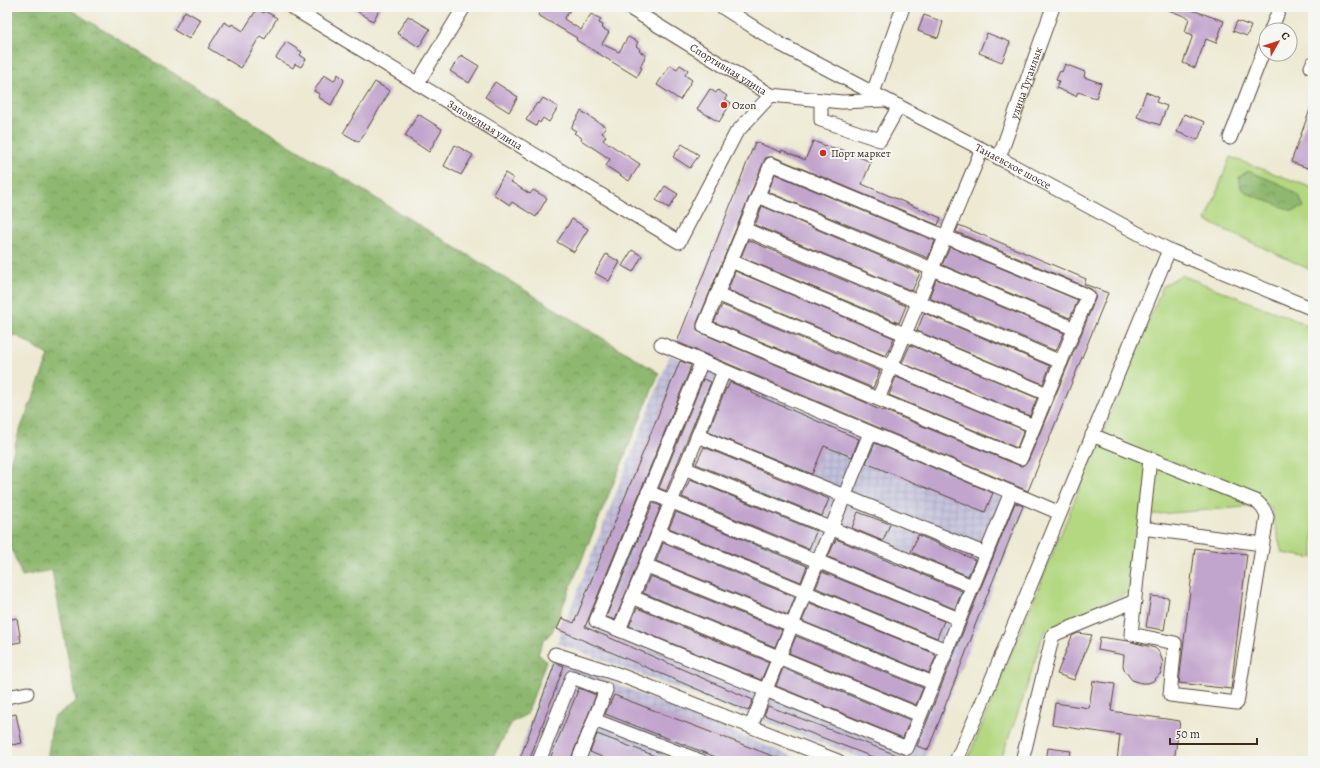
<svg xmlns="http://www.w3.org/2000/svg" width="1320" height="768" font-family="Alegreya,serif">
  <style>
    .industrial { fill: url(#industrial-grid) }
    .green { fill: #b3d881; stroke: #778150 }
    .forest { fill: url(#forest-crowns); stroke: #647146 }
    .building { fill: #c2a5cd }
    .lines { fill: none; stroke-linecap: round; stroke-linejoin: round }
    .minor-casing { stroke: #564739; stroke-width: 15 }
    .minor { stroke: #fff; stroke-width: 13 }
    .poi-dot { fill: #c8321e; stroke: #f6f6f2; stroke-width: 1.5 }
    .labels { text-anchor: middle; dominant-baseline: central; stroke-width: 4; stroke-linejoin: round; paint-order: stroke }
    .street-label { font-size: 11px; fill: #3b2a1e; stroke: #f6f6f2 }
    .poi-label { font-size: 11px; fill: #3b2a1e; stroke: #f6f6f2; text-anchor: start }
  </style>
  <defs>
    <pattern id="industrial-grid" width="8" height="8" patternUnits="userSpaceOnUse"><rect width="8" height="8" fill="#c3c1db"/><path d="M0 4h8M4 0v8" fill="none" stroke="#a8a6bc"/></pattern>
    <pattern id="forest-crowns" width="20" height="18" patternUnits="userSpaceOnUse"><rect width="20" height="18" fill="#8eb86f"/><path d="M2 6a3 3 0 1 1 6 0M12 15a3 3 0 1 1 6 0" fill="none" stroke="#75965b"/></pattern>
  </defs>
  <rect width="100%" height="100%" fill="#f6f6f2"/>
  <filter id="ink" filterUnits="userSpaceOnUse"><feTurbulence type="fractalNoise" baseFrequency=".025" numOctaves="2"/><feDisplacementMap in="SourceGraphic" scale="8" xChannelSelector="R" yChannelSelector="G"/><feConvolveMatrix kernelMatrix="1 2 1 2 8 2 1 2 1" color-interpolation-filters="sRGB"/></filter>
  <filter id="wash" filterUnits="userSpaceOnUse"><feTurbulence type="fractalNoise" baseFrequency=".012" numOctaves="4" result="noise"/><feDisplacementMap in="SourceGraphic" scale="16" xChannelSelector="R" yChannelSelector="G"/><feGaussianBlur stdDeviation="0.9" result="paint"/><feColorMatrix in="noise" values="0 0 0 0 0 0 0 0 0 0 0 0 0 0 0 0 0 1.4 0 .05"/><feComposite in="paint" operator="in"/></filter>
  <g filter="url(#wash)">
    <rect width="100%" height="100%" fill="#ede9d2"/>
    <path class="industrial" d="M670 355 1028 501 924 761H870L557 643Z
      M552 658 804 761H517Z"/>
    <path class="green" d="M1230 157 1313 188V271L1206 221Z
      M1181 275 1313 327V558L1282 553 1270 505 1146 515 1138 588 1084 612 1044 632 1023 699 1000 761H967L1163 286Z"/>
    <path class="forest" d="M7 7H66L659 373 552 632 543 641 538 654 546 661 527 714 512 722 491 761H47L53 718 76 701 52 570 22 576 7 537 11 490 7 483V473L18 435 49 356 14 334 7 350Z
      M1248 171 1280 184 1299 196 1304 207 1293 211 1251 195 1241 188 1239 177Z"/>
    <g id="blocks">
      <path class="building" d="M350 7H381L373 21Z
        M543 7H572L564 19 581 30 591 14 601 19 599 23 603 25 602 28 609 32 602 44 619 52 628 37 638 42 636 46 640 49 639 51 646 55 640 67 642 68 637 77 576 40 577 38 538 15Z
        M1166 7H1183L1224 21 1216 43 1206 39 1195 68 1183 63 1193 35 1185 32 1189 18 1166 9Z
        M257 9 264 13 265 11 277 18 265 39 260 36 241 68 208 48 224 22 231 26 232 24 243 31Z
        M185 11 201 20 189 39 174 30Z
        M924 15 943 22 938 38 918 31Z
        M408 16 430 29 419 47 397 33Z
        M1237 21 1251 26 1247 36 1233 31Z
        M987 33 1010 42 1002 62 979 53Z
        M286 42 302 52 300 55 306 59 301 67 295 64 293 68 276 58Z
        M461 55 479 66 469 83 450 71Z
        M1065 64 1085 72 1084 77 1101 83 1096 98 1078 92 1076 96 1056 88 1059 81 1056 80 1060 71 1062 72Z
        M670 65 677 69 680 65 688 70 685 75 692 80 680 100 657 85Z
        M338 74 344 80 343 83 331 105 318 97 320 94 314 91 324 75 334 81Z
        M375 82 390 91 359 142 343 133Z
        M495 82 518 97 509 112 485 97Z
        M710 89 716 93 718 90 727 96 725 99 731 103 719 122 697 109Z
        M1146 92 1158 97 1156 102 1167 106 1160 125 1137 117Z
        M543 98 558 107 549 122 543 118 540 123 538 121 536 126 526 120 537 103 539 104Z
        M1312 104H1313V170L1291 162Z
        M581 111 606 127 602 133 606 136 603 140 640 164 629 181 606 166 610 159 581 140 582 138 574 133 576 131 571 128Z
        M418 114 442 129 429 152 405 136Z
        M1184 114 1205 122 1198 140 1177 132Z
        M813 141 839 151 840 149 871 162 862 184 941 218 938 225 774 157H766L764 161 697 323V331L701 333 867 403V404L882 411 883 410 1018 465 1022 466 1028 461 1082 332 1095 299 1096 295 1091 289 956 232 959 225 1086 279 1084 284 1108 293 1028 491 677 342 755 142 781 152 782 150 805 160Z
        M682 144 699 155 690 168 673 157Z
        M455 145 473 155 461 175 444 166Z
        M505 173 513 178 511 182 530 194 533 190 547 198 536 217 512 202 510 205 493 194Z
        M775 174 935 241 928 258 768 192Z
        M665 186 678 194 669 208 656 200Z
        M762 206 920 273 912 291 755 225Z
        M572 219 588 229 574 252 557 242Z
        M748 240 906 306 899 323 741 257Z
        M950 247 1078 300 1070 318 942 265Z
        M632 250 642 256 633 272 622 266Z
        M606 254 620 262 609 281 595 273Z
        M735 271 894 338 886 356 728 290Z
        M936 279 1064 333 1056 351 929 298Z
        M722 305 880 371 873 388 714 322Z
        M924 313 1050 366 1043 384 917 331Z
        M910 345 1037 398 1030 416 902 363Z
        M680 361 691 365 689 372 585 627 753 700 748 711 557 629 562 618 574 623Z
        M896 377 1024 430 1017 448 889 395Z
        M703 379 711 382 666 491 659 488Z
        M730 382 752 391V393L859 439 852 457 824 446 812 474 708 432 726 388 727 389Z
        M875 443 993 493 985 512 866 463Z
        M704 447 829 499 822 516 696 464Z
        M690 479 816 531V532L809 549 682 497Z
        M653 503 661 506 615 620 606 617Z
        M1015 503 1023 506 972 633 973 634 928 750 917 746Z
        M676 512 807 566 801 582 669 528Z
        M858 512 890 524 883 541 852 528Z
        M918 535 975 560 968 576 911 552Z
        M836 539 904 568V567L962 591 955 609 828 557Z
        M663 543 795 597 788 615 656 561Z
        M1195 548 1247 554 1231 689 1179 683Z
        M822 572 944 621 937 638 816 588Z
        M650 576 782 630 775 647 643 593Z
        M1151 596 1169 598 1164 630 1146 627Z
        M810 603 931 652 936 656 929 673 802 621Z
        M637 608 769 662 761 680 629 626Z
        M17 618 21 642 9 644 7 635V620Z
        M1078 633 1092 635 1074 680 1057 674 1072 636Z
        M796 636 923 688 916 705 789 653Z
        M1100 637 1128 641 1155 648 1159 652 1163 662 1161 673 1153 681 1148 683H1142L1132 680 1125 671 1123 666 1124 655 1098 650Z
        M555 663 564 666 529 761H519Z
        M783 668 910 720 903 738 776 686Z
        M1093 681 1115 684 1111 711 1180 721 1174 761H1117L1120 735 1052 725 1055 703 1089 708Z
        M579 688 596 695 570 761H549Z
        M614 695 783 760V761H726L605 714Z
        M768 706 910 760V761H883L764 715Z
        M16 714 22 743 12 745 7 723V716Z
        M597 734 666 760V761H612L590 752Z
        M1048 748 1071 751 1069 761H1046Z"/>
    </g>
  </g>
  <g filter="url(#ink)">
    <use href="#blocks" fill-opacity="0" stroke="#564739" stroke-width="1"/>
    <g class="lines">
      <defs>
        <g id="minor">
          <path id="s1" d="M291 7 679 242 736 133 771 95"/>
          <path id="s2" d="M628 7 771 95 842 102 885 100"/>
          <path id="s3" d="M722 7 780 44 873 93 999 158 1169 250 1313 309"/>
          <path d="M1271 30 1280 7"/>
          <path d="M1311 67 1313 63"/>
          <path d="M417 84 464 7"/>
          <path d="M873 93 903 7"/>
          <path d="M821 100V120L880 140 899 106"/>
          <path d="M1230 138 1266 44"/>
          <path id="s4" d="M999 158 1053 7"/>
          <path d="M758 196 1075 329"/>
          <path d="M744 229 1061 362"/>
          <path d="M731 261 1047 394"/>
          <path d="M717 294 1034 426"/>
          <path d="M661 344 1060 513"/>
          <path d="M724 371 619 630 907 748 1011 492"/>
          <path d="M878 399 704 326 771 164 1088 296 1021 458 878 399C913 315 947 232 982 149"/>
          <path d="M1092 435 1256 501C1262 506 1265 510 1267 517L1237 703 1170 695 1175 643 1131 634 1150 459"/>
          <path d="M698 436 986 554"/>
          <path d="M684 468 972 586"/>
          <path d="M648 492 959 619"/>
          <path d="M1142 528 1262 544"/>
          <path d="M658 532 946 650"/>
          <path d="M645 565 933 683"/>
          <path d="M632 597 920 715"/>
          <path d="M619 630 596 621 702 361"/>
          <path d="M555 654 620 675 838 761"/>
          <path d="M7 697 27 693"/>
          <path d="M594 720 701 761"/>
          <path d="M751 726 870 433"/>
          <path d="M539 761 572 677 606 690 578 761"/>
          <path d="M956 761 981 705 1169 250"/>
          <path d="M1022 761 1053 635 1135 601"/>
        </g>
      </defs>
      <use href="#minor" class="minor-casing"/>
      <use href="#minor" class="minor"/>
    </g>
  </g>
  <g class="poi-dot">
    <circle cx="724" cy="105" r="4"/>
    <circle cx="823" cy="153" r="4"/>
  </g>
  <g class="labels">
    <g class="street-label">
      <text stroke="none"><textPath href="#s2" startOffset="118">Спортивная улица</textPath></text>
      <text stroke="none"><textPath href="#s4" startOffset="80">улица Туганлык</textPath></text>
      <text stroke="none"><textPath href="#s1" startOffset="227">Заповедная улица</textPath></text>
      <text stroke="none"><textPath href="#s3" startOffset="332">Танаевское шоссе</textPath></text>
    </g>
    <g class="poi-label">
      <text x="732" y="105">Ozon</text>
      <text x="831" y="153">Порт маркет</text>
    </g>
  </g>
  <rect width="1320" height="768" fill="none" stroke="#f6f6f2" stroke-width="24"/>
  <g transform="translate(1278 42) rotate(51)"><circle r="19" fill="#f6f6f2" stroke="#aba49d"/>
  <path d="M0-3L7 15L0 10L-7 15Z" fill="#c8321e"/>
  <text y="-6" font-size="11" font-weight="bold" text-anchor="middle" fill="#3b2a1e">С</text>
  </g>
  <path d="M1170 738v6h87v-6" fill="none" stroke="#3b2a1e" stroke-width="2"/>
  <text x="1176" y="738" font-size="12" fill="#3b2a1e" stroke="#f6f6f2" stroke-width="3" paint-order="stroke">50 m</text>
</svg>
